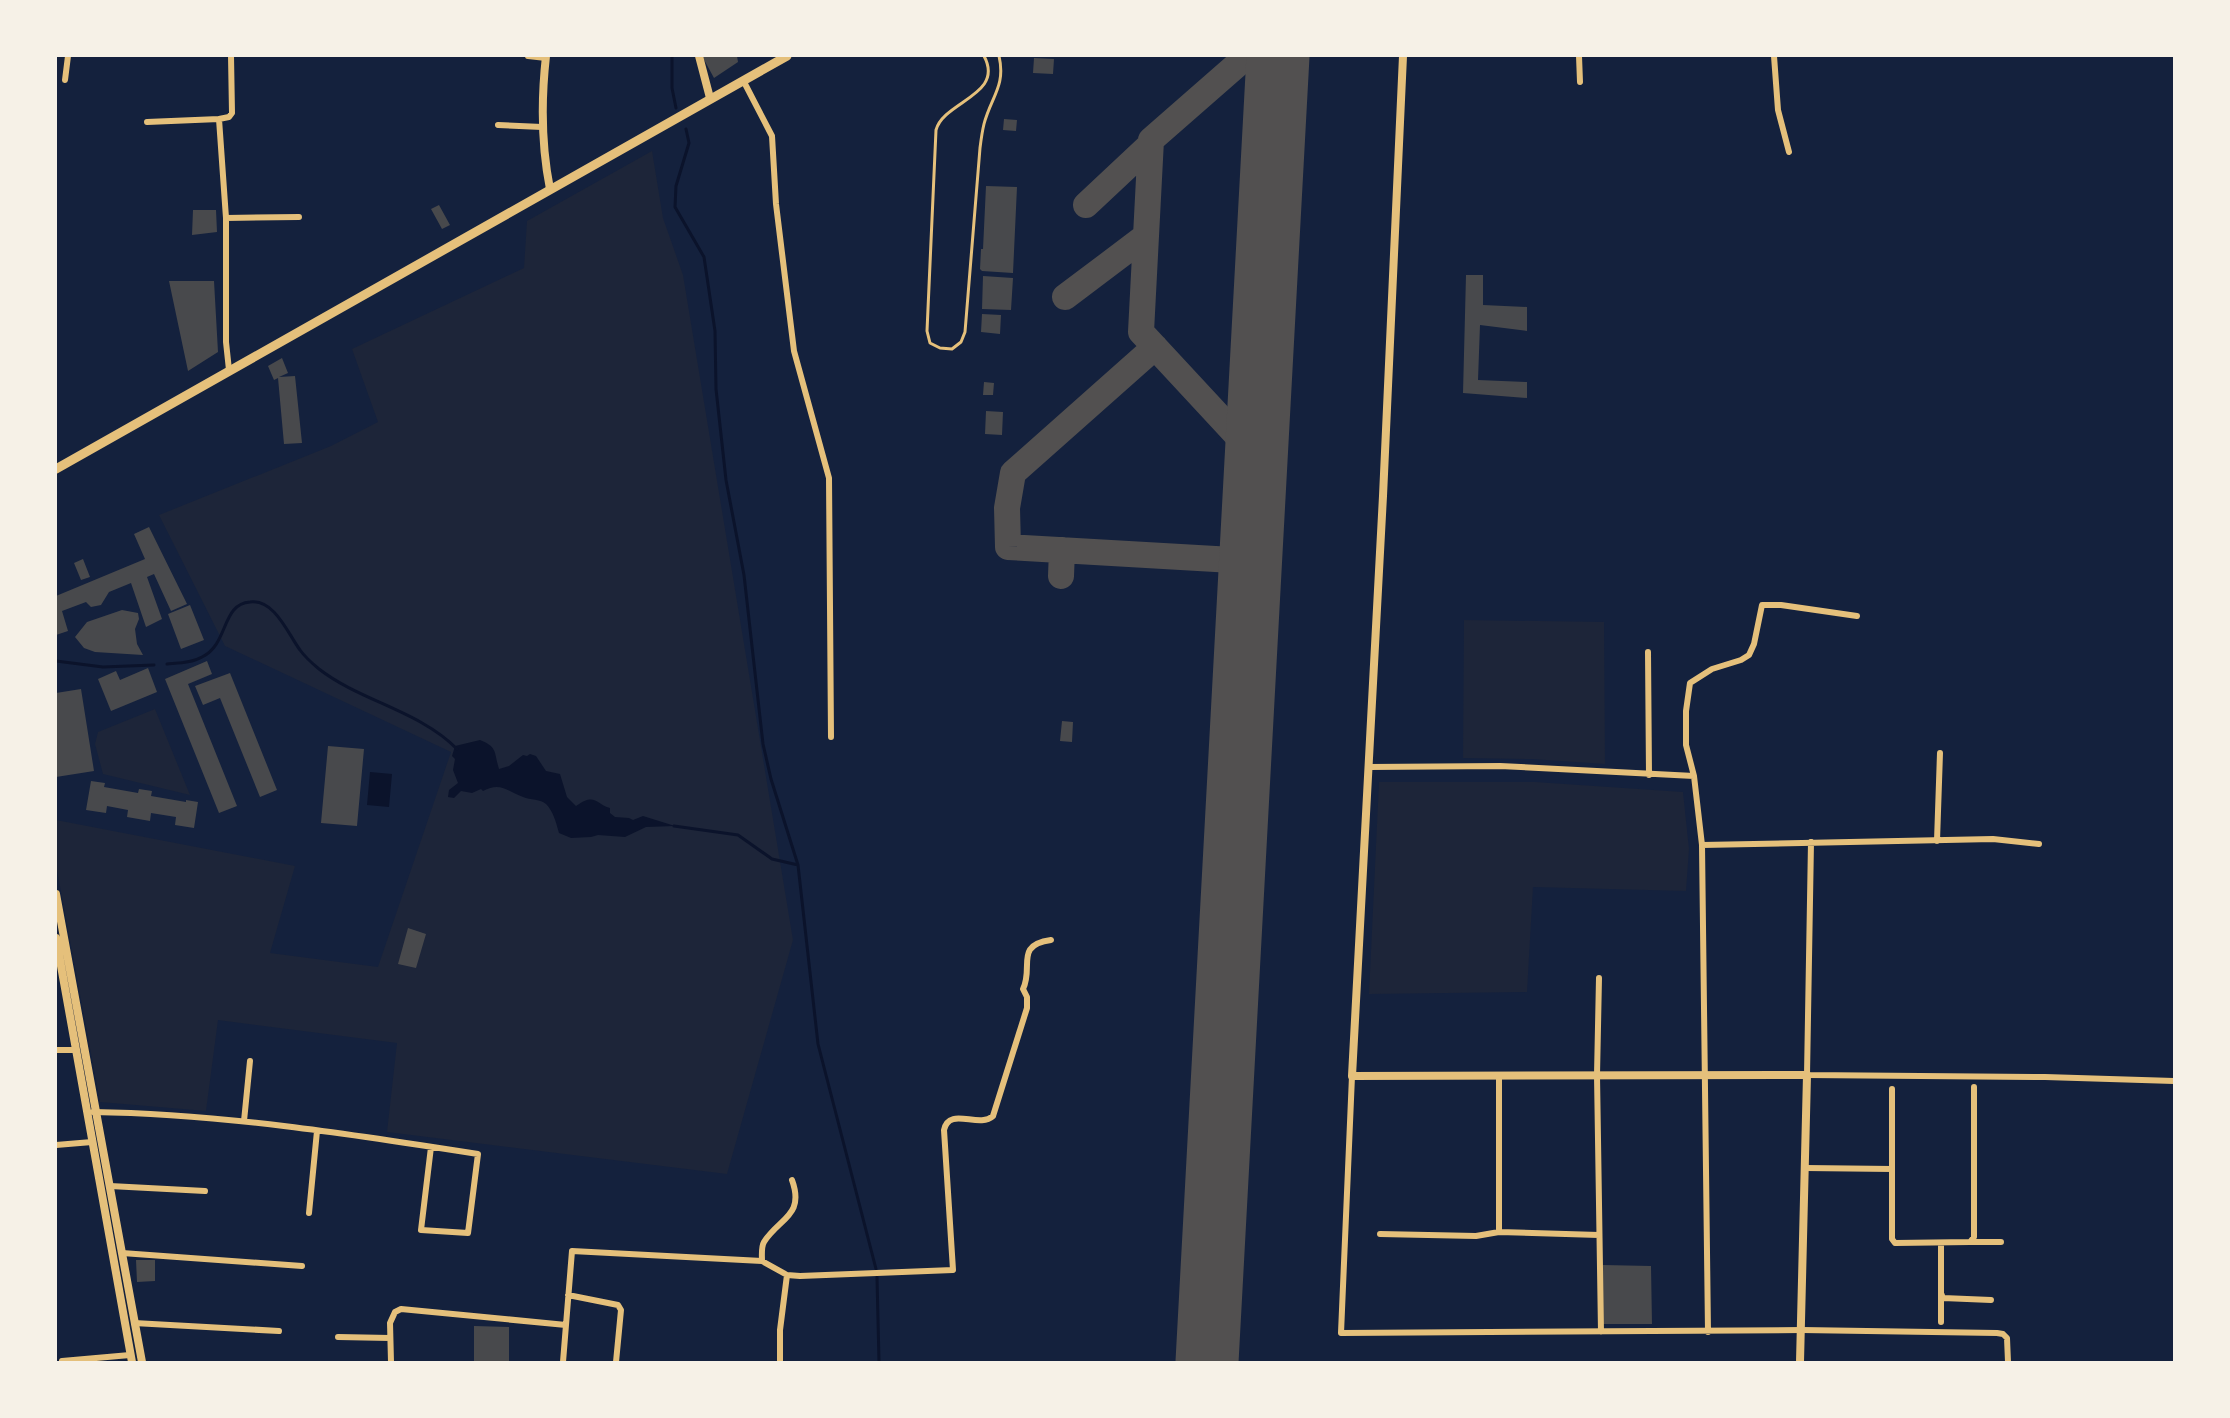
<svg xmlns="http://www.w3.org/2000/svg" width="2230" height="1418" font-family="'Public Sans',sans-serif">
  <style>
    .green { fill: #1d2539 }
    .water { fill: #0b132b }
    .lines { fill: none; stroke-linecap: round; stroke-linejoin: round }
    .stream { stroke: #0b132b; stroke-width: 3 }
    .taxiway { stroke: #525050; stroke-width: 26 }
    .runway { stroke: #525050; stroke-width: 63 }
    .building { fill: #48494c }
    .service { stroke: #e5c07b; stroke-width: 3 }
    .minor { stroke: #e5c07b; stroke-width: 6 }
    .tertiary { stroke: #e5c07b; stroke-width: 8 }
    .secondary { stroke: #e5c07b; stroke-width: 8 }
    .trunk { stroke: #e5c07b; stroke-width: 9 }
  </style>
  <rect width="100%" height="100%" fill="#14213d"/>
  <path class="green" d="M652 151 663 218 683 275 793 940 727 1174 387 1132 397 1043 218 1020 206 1111 100 1102 56 865V820L295 866 270 953 378 967 451 752 225 646 159 515 331 446 378 422 352 349 524 268 527 221Z
    M1464 620 1604 622 1605 764 1531 759 1463 758Z
    M155 709 190 795 103 774 95 744 98 732Z
    M1379 782H1535L1683 792 1689 849 1686 891 1533 887 1527 992 1369 994Z"/>
  <path class="water" d="M480 740C498 747 494 753 499 769L509 766 523 755 527 756 530 754 536 756 546 771 560 774 567 797 576 806C595 792 596 804 610 808V813L615 817 629 818 633 820 643 816 675 826 646 827 625 837 598 835 591 837 571 838 559 833C556 822 553 811 546 804 541 799 530 800 523 797 508 792 501 781 483 791L481 789 472 793 461 791 454 798 448 797 449 790 458 783 453 770 455 759 452 756 455 746Z
    M370 772 392 774 389 807 367 805Z"/>
  <g class="lines">
    <path class="stream" d="M672 56V88L676 108
      M686 129 689 143 676 186 675 207 704 257 715 331 716 389 726 480 744 575 763 744 771 779 798 865 818 1044 876 1269
      M56 661 103 667 154 665
      M167 664C178 663 192 663 202 657 229 644 221 604 250 602 275 599 288 634 300 650 305 657 313 664 319 669 360 701 420 711 457 749
      M674 826 738 835 772 859 798 865
      M877 1277 879 1362"/>
    <path class="taxiway" d="M1247 56 1151 140 1141 332 1256 456
      M1086 205 1150 145
      M1065 297 1146 236
      M1155 347 1013 473 1007 508 1008 547 1250 561
      M1061 576 1062 550"/>
    <path class="runway" d="M1207 1362 1278 56"/>
  </g>
  <path class="building" d="M702 56H737L738 62 714 78Z
    M1034 58 1054 59 1053 74 1033 73Z
    M1004 119 1017 120 1016 131 1003 130Z
    M986 186 1017 187 1013 273 982 271 980 269 981 249H983Z
    M439 205 450 225 442 229 431 209Z
    M193 210H216L217 232 192 235Z
    M1466 275H1483V305L1527 307V331L1480 325 1478 380 1527 382V398L1463 393Z
    M983 276 1013 278 1011 310 982 309Z
    M169 281H214L218 352 188 371Z
    M982 314 1001 315 1000 334 981 332Z
    M282 358 288 373 279 377 295 376 302 443 284 444 278 378 274 380 268 366Z
    M984 382 994 383 993 395H983Z
    M986 411 1003 412 1002 435 985 434Z
    M149 527 187 604 171 611 154 574 147 577 162 619 146 627 131 583 109 592 101 605 91 607 86 602 62 611 68 631 56 635V596L145 559 134 534Z
    M83 559 90 577 81 580 74 563Z
    M190 605 204 640 181 649 168 614Z
    M122 610 138 613 139 619 135 629 137 644 143 655 95 652 84 648 75 637 87 622Z
    M207 661 212 674 188 684 237 806 219 813 165 679Z
    M148 668 157 692 111 711 98 679 116 671 120 680Z
    M230 673 277 790 260 797 220 698 203 705 195 686Z
    M81 689 94 771 56 777V693Z
    M1062 721 1073 722 1072 742 1060 741Z
    M328 746 364 749 357 826 321 823Z
    M91 781 105 783 104 787 138 793 139 789 152 791 151 796 186 802V800L198 802 194 828 175 825 176 817 151 813 150 821 127 817 128 810 107 806 106 813 86 810Z
    M408 928 426 934 416 968 398 964Z
    M136 1260H155V1281L137 1282Z
    M1603 1265 1651 1266 1652 1324H1603Z
    M474 1326 509 1327V1362H474Z"/>
  <g class="lines">
    <path class="service" d="M984 56C1005 95 944 101 936 130L927 331 930 343 940 348 952 349 961 342 965 332 980 148C981 140 982 132 984 124 991 97 1006 86 999 56"/>
    <path class="minor" d="M528 56 546 58
      M1579 56 1580 82
      M1774 56 1778 110 1789 152
      M65 80 68 56
      M743 80 772 136 776 204 794 351 829 478 831 737
      M147 122 219 119
      M498 125 542 127
      M226 218 299 217
      M229 370 226 342V218L219 119 229 117 232 113 231 56
      M1648 652 1649 775
      M1369 767 1500 766 1694 776
      M1937 841 1940 753
      M1811 842 1807 1075 2045 1077 2174 1081
      M1702 845 1993 839 2039 844
      M1599 978 1597 1075 1601 1332
      M56 1050H76
      M1352 1076 1341 1333 1802 1330 1997 1333 2003 1334 2007 1338 2008 1362
      M1892 1089V1239L1895 1243 1970 1242 1974 1237V1087
      M93 1112C222 1114 350 1134 478 1154L468 1233 421 1230 431 1147
      M244 1121 250 1061
      M56 1145 92 1142
      M1806 1168 1892 1169
      M110 1186 205 1191
      M309 1213 317 1131
      M1499 1232V1075
      M1380 1234 1476 1236 1499 1232 1599 1235
      M1970 1242H2001
      M1941 1243V1293L1943 1298 1991 1300
      M122 1253 302 1266
      M762 1261C762 1255 761 1247 764 1242 779 1218 805 1216 792 1180
      M568 1295 618 1305 621 1310 616 1362
      M1941 1322V1293
      M134 1323 279 1331
      M1708 1332 1702 845 1694 776 1686 745V711L1690 683 1712 669 1741 660 1749 655 1754 644 1762 605H1781L1857 616
      M338 1337 390 1338
      M62 1361 130 1355
      M391 1362 390 1323 395 1312 401 1309 566 1325
      M563 1362 572 1251 762 1261 787 1275 800 1276 953 1270 944 1130C949 1106 979 1129 993 1116L1027 1008V997L1023 989C1034 967 1014 945 1051 940
      M780 1362V1330L787 1275"/>
    <path class="tertiary" d="M546 56C541 101 541 144 550 189
      M699 56 710 98
      M1403 56 1383 496 1352 1076 1807 1075 1800 1362"/>
    <path class="secondary" d="M56 894 142 1362
      M56 938 132 1362"/>
    <path class="trunk" d="M56 469 787 56"/>
  </g>
  <rect width="2230" height="1418" fill="none" stroke="#f6f1e7" stroke-width="114"/>
</svg>
